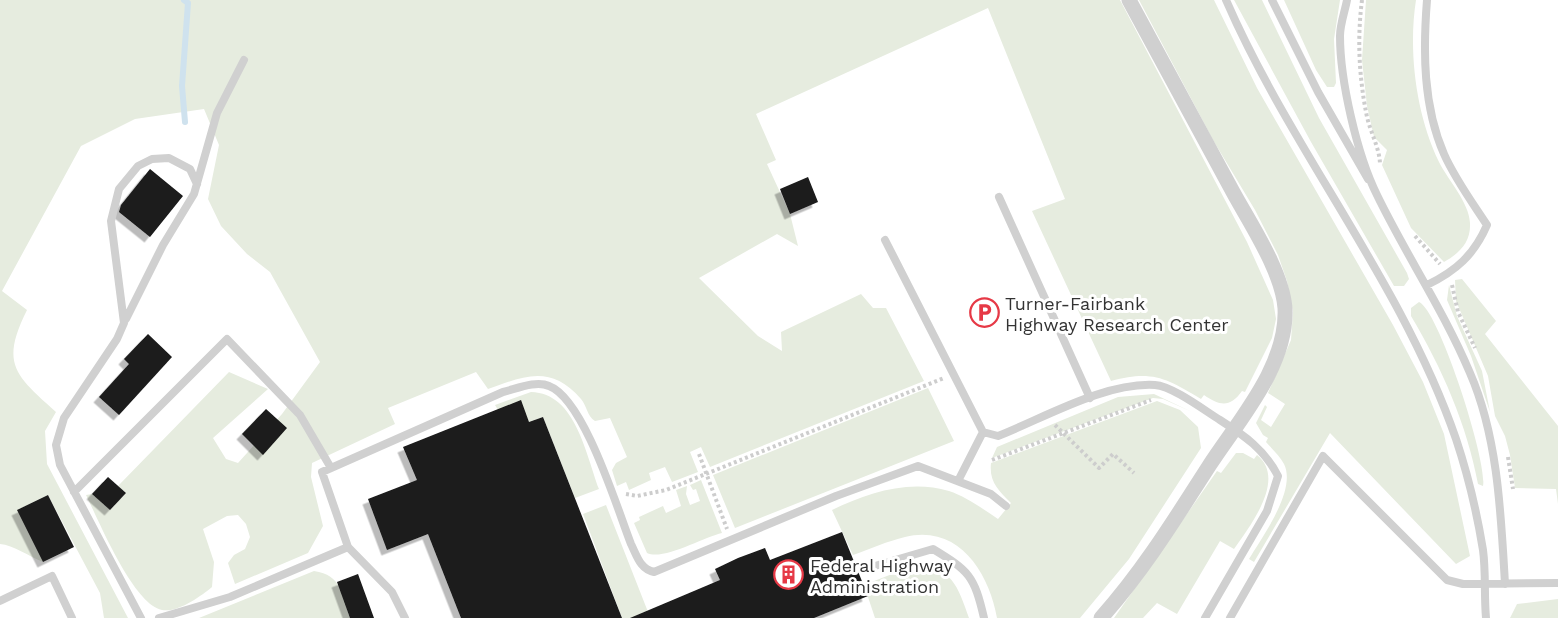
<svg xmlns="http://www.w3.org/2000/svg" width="1558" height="618" font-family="'Work Sans',sans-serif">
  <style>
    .green { fill: #e6ecdf }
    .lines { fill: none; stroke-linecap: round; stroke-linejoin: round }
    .stream { stroke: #cfe2ee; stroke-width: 6 }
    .building { fill: #1a1a1a; filter: url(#shadow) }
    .path { stroke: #cdcdcd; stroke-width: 4; stroke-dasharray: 3 3; stroke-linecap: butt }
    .service { stroke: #d0d0d0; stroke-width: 8 }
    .minor { stroke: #d0d0d0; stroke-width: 15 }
    .labels { text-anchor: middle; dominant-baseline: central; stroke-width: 6; stroke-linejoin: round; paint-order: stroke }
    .poi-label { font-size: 18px; fill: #333; stroke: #fff; text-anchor: start }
  </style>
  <defs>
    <filter id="shadow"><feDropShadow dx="-5.5" dy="5.5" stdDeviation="0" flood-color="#0004"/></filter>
  </defs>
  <rect width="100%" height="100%" fill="#fff"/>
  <path class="green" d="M0 0H1120L1247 242 1273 300 1276 319 1272 338 1245 392 1242 391C1230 408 1220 406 1204 395L1201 399C1166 378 1152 370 1111 381L1032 211 1065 199 988 8 756 114 776 160 767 164 790 214 798 246 777 234 699 278 758 336 782 351 781 332 861 294 873 308H886L924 381 710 467 701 447 690 452 698 472 672 482 665 467 649 473 651 480 629 490 626 482 617 486 612 470 616 463 627 457 610 418 595 421C587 416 587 406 581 399 551 364 524 376 488 389L476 372 388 408 395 424 312 463 311 477 323 526 308 553 235 584 228 563 234 555 245 549 250 537 246 524 238 515 227 516 203 529 214 562 212 587C201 596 178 613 162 610 133 604 99 521 86 495L92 494 110 510 126 493 118 486 229 372 268 389 213 438 226 459 238 463 282 414 320 362 270 272 247 254 221 226 208 199 219 145 204 109 135 119 81 146 2 291 27 310C0 364 15 375 56 412L45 431 47 464 128 618H104L100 593 48 495 18 510 43 562C30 557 13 545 0 544Z
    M1139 0H1214L1257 88 1393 325 1423 382 1444 434 1470 556 1456 564 1330 433 1254 562 1249 559C1262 537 1297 490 1284 464 1280 456 1272 449 1266 442L1268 438 1263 435 1256 423 1265 405 1267 407 1261 420 1271 427 1285 404 1268 393 1291 340 1293 311 1287 281 1278 255 1255 210 1213 140Z
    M1234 0H1262L1319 118 1407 273 1409 279 1404 286H1394L1311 142Z
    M1284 0H1340L1334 39 1336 83 1334 87H1327L1316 70Z
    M1366 0H1416C1408 51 1416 115 1439 162 1448 180 1469 202 1470 223 1471 242 1460 253 1444 262L1411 228 1382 165 1387 150 1374 137 1367 106 1362 60Z
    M1462 279 1496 321 1485 334 1558 426V504L1556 489 1515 488 1510 455 1505 436 1495 416 1488 376 1456 301 1455 280Z
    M1449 285 1457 316 1482 371 1490 412 1471 356 1447 300Z
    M1419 302C1439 310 1488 463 1483 486L1478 484C1467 425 1442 368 1411 316V308Z
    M928 388 954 441 735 528 713 475Z
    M531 392C576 393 586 455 599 489L575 498 543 417 529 422 520 401 498 410 495 405Z
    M1154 394 1192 412 1163 399 1153 398 992 458 997 447 1118 397Z
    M1157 401 1180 410 1198 427 1201 448 1129 559 1080 618H997C989 573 959 524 905 537 888 541 870 549 853 555L832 510C868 493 908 479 949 491 965 496 983 509 998 519L1011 503C998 490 989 482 991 463Z
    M1236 453H1243L1254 459 1257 455C1287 479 1250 526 1234 549L1220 541 1177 614 1157 603 1143 618H1114L1217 471 1221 473Z
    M701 480 722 533C704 537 663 561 647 553L634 523 640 520 639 517 663 506 666 513 681 506 676 490 687 486 686 494 690 505 700 501 696 489 693 490 690 485Z
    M606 505 650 617 648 618H622L583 514Z
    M915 565C952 566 958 587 969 618H875L864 585Z
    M314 571C342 575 342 595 350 618H199Z
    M1558 599V618H1510L1517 604Z"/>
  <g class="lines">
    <path class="stream" d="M184 0 188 3 182 86 185 122"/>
  </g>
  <path class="building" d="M150 169 183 196 150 237 119 212 121 205Z
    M808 177 818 202 790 214 780 189Z
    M148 334 172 357 119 415 99 397 129 364 124 359Z
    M521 400 529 422 543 417 622 618H461L428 534 387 550 368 499 417 480 403 447Z
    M266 409 287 428 263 455 242 434Z
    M108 477 126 493 110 510 92 494Z
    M48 495 74 547 43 562 17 510Z
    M842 532 868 596 814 618H630L720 580 715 569 738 558 765 548 770 560Z
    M358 574 374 618H350L337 582Z"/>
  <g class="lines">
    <path class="path" d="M1362 0C1357 39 1359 78 1367 117 1371 134 1380 149 1380 165
      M1415 236 1440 264
      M1452 285 1458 312 1475 348
      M1055 425 1099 468 1113 454 1134 473
      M699 454 727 529
      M1508 457 1513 489
      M992 460 1151 400
      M626 494 637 496 666 490 944 378"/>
    <path class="service" d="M1226 0C1292 152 1402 282 1456 439 1468 475 1477 513 1483 550 1486 572 1484 596 1486 618
      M1272 0 1318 92 1368 179
      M1347 0C1345 11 1340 24 1340 36 1340 80 1357 155 1377 195 1406 255 1444 311 1470 373 1498 437 1501 515 1505 584
      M1427 0C1423 51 1423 106 1444 154 1455 179 1472 202 1487 225 1474 255 1456 271 1427 285
      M999 197 1090 398
      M885 240 983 432 998 436C1044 418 1105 382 1155 385 1172 386 1204 410 1220 420 1245 436 1264 449 1278 476L1267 511 1205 618
      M126 319 163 245 194 194 217 113 244 60
      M958 481 983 432
      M74 492 227 339 300 415 331 468
      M348 547 392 592 405 618
      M868 568 933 549C969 571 974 575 984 618
      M0 601 52 576 72 618
      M141 618 60 465 56 445 64 418 117 339 124 323 111 221 119 189 138 166 152 159 169 158 190 169 197 184
      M159 618 230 597 348 547 322 472 503 392C516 389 536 380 549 386 584 399 617 508 631 544 637 556 640 569 654 572L836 496 918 466 991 494 1006 506
      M1230 618 1323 456 1447 580 1463 584 1558 583"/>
    <path class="minor" d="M1101 618C1143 571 1175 519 1209 466 1238 421 1288 366 1285 308 1282 271 1251 225 1233 192 1199 128 1164 64 1129 0"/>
  </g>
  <defs>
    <symbol id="parking-ring" viewBox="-11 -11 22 22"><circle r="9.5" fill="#fff" stroke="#e63946" stroke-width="1.5"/><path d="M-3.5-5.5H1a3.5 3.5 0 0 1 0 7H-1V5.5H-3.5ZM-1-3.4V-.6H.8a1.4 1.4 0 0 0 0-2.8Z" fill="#e63946"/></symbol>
    <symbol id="building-ring" viewBox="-11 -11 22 22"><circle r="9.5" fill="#fff" stroke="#e63946" stroke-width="1.5"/><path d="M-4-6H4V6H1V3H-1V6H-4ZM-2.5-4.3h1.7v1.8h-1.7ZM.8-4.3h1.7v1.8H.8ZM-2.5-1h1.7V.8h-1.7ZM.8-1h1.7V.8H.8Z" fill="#e63946"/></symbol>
  </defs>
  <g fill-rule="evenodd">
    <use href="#parking-ring" x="968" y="296" width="33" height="33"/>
    <use href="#building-ring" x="772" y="558" width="33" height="33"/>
  </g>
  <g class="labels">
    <g class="poi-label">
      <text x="1005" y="303">Turner-Fairbank<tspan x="1005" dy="21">Highway Research Center</tspan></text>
      <text x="810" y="565">Federal Highway<tspan x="810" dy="21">Administration</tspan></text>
    </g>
  </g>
</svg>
